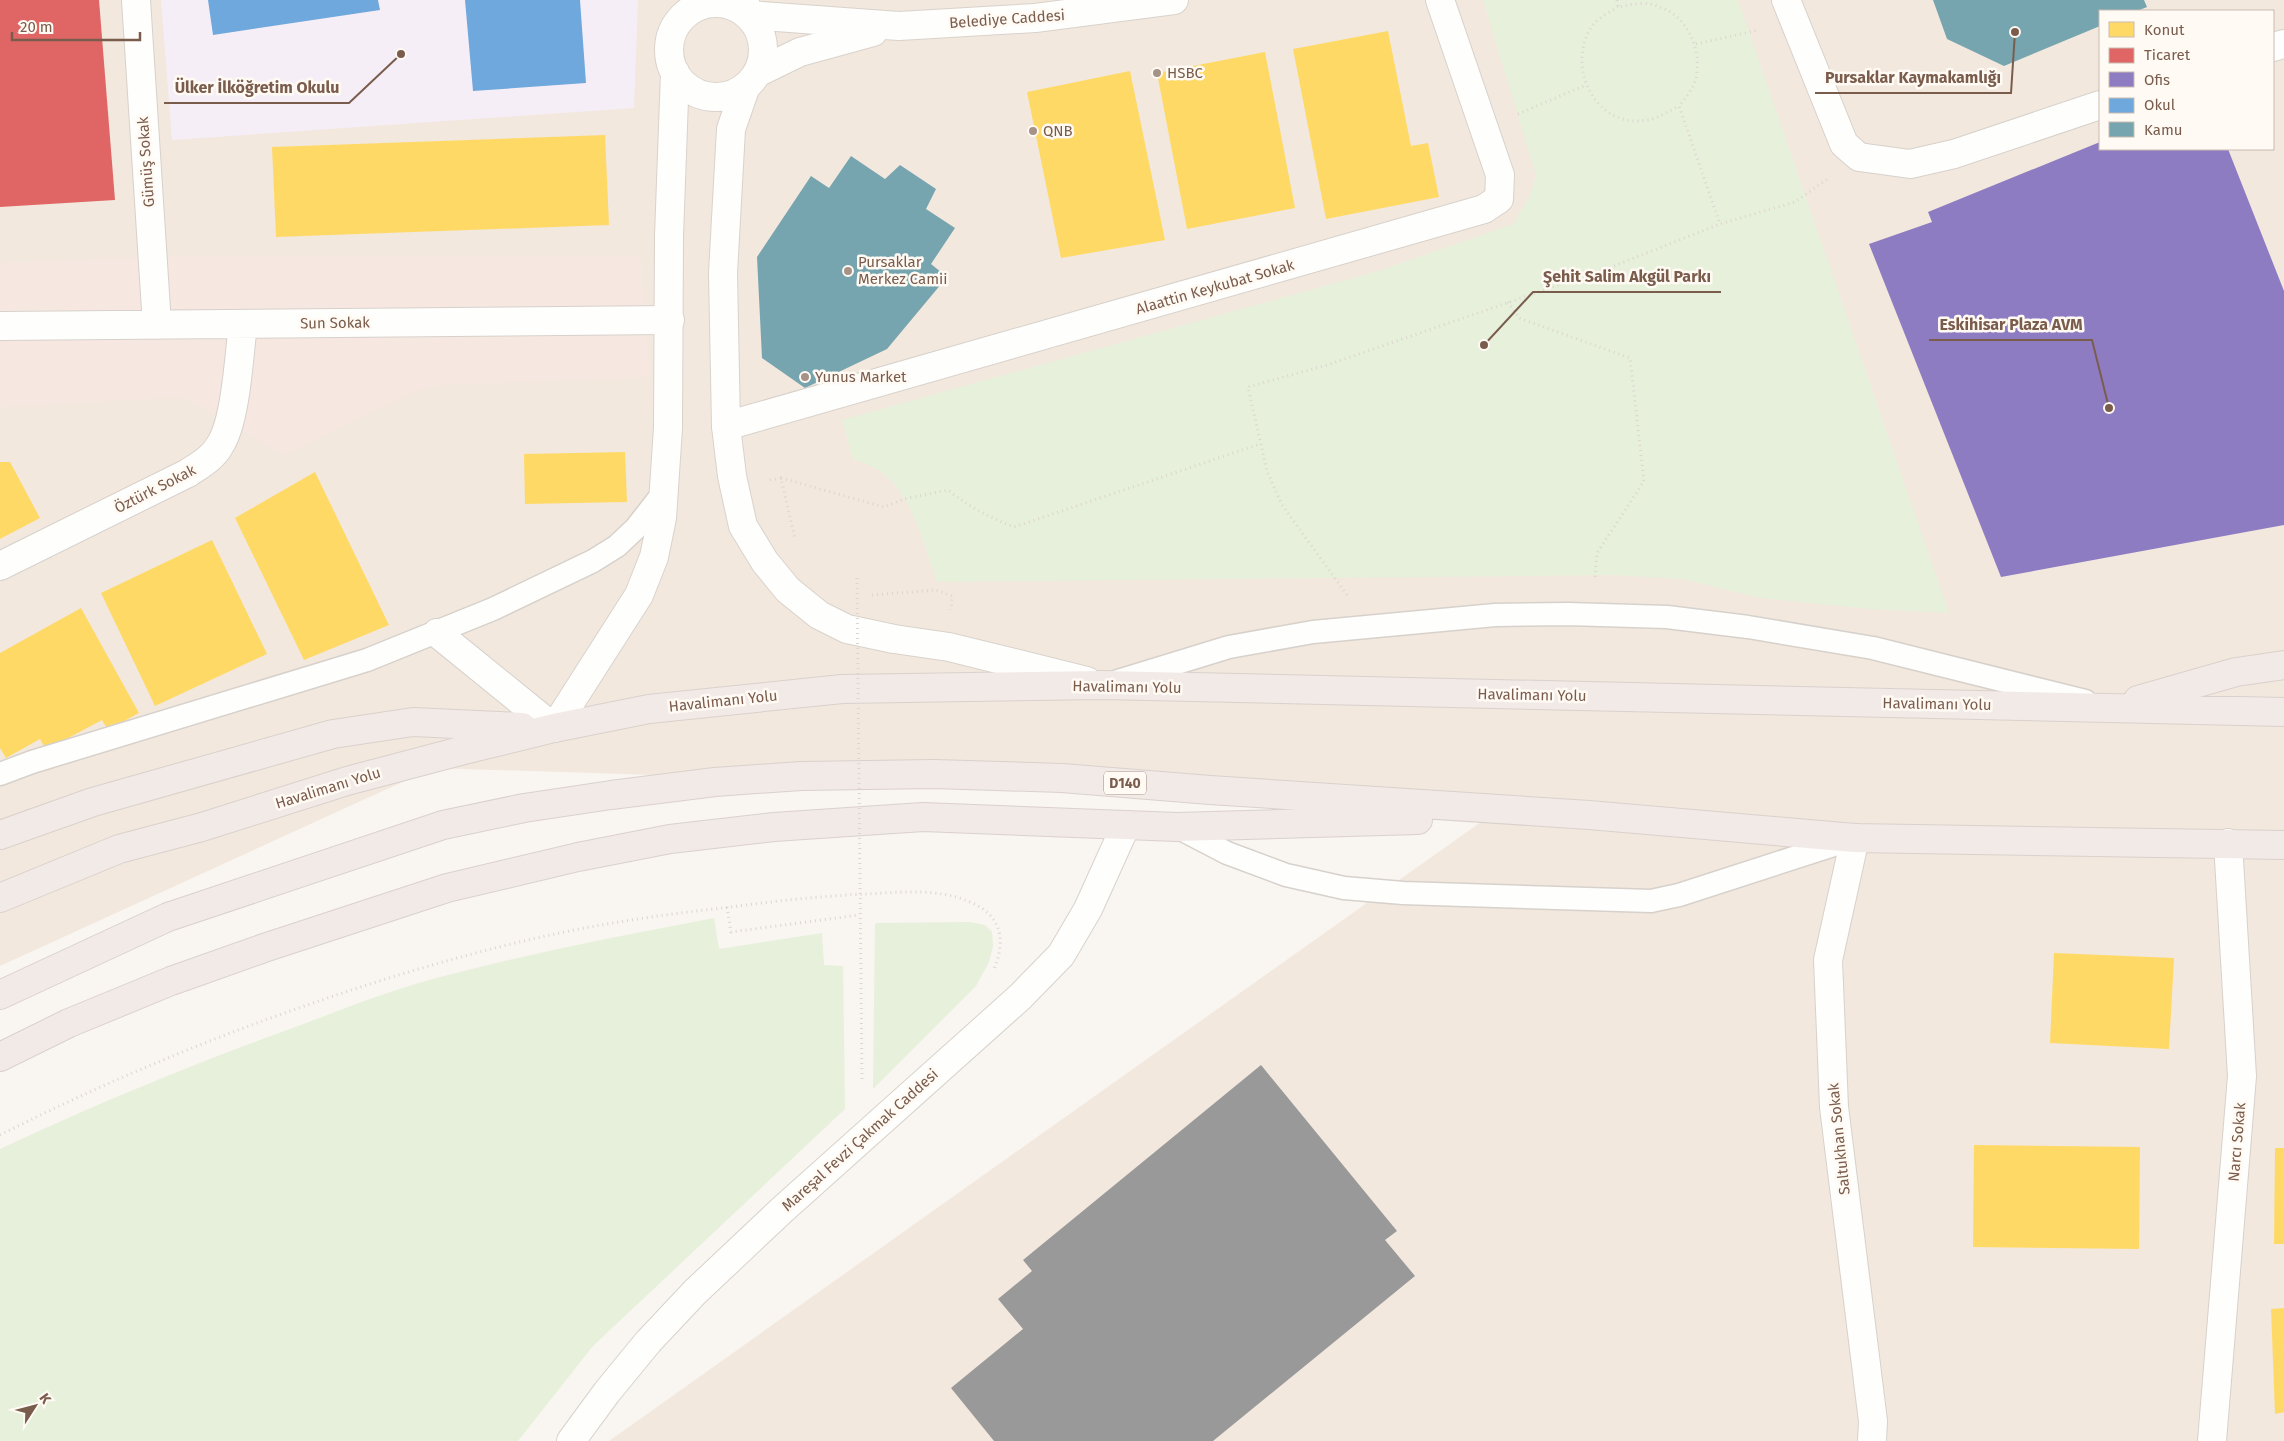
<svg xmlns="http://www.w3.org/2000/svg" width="2284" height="1441" font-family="'Fira Sans',sans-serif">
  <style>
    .residential { fill: #f2e8de; fill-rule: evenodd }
    .commercial { fill: #f6e8e1 }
    .education { fill: #f6eef6 }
    .green { fill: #e7f0db }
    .homes { fill: #ffd966 }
    .shops { fill: #e06666 }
    .offices { fill: #8e7cc3 }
    .schools { fill: #6fa8dc }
    .public { fill: #76a5af }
    .industry { fill: #999 }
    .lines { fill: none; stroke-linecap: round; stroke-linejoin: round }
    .lane-casing { stroke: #d7d1cb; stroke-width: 25 }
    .street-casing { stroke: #d7d1cb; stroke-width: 30 }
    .secondary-casing { stroke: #d9d2cb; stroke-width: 30 }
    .highway-casing { stroke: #dad1cc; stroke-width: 30 }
    .path { stroke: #dcd5d0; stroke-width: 3; stroke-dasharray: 1 4; stroke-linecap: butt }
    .lane { stroke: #fefefd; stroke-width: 22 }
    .street { stroke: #fefefd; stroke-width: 28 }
    .secondary { stroke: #fefefd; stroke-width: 28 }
    .highway { stroke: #f2eae7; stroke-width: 28 }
    .path-bridge { stroke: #dcd5d0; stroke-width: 3; stroke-dasharray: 1 4; stroke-linecap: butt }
    .poi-dot { fill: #a69286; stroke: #fffaf3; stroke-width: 2 }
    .labels { text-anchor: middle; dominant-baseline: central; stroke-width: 5; stroke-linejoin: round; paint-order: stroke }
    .shield { fill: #fffaf3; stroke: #a28b7f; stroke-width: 1 }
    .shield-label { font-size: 14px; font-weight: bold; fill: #7a5c4d }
    .street-label { font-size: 15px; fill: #7a5c4d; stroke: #fffaf3 }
    .poi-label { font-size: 15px; fill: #7a5c4d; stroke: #fffaf3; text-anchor: start }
    .leader { fill: none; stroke: #7a5c4d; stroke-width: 2 }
    .callout-dot { fill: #7a5c4d; stroke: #fffaf3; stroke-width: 2 }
    .callout-label { font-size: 16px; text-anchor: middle; font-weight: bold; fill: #7a5c4d; stroke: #fffaf3; stroke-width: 5; stroke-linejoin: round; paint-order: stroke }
  </style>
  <rect width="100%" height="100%" fill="#f9f5f0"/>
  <path class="residential" d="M0 0H2284V1441H609L1509 802 433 768 0 966ZM2100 11H2273V149H2100Z"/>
  <path class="commercial" d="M182 256H640L650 377 439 385 410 393 284 455 182 397 0 407V263Z"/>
  <path class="education" d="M161 0H638L634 108 172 140Z"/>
  <path class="green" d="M1483 0H1738L1949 613 1869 609 1761 598 1682 579 1612 575 937 582C925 547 911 490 878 470 870 465 861 462 853 459L842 420 1382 270 1513 224 1530 196 1536 175Z
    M714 918 719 949 822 933 824 965 843 966 845 1109 593 1346 518 1441H0V1149C98 1103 198 1062 301 1025 348 1007 399 987 448 975 536 952 625 935 714 918Z
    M970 922 985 925 992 932 993 946 989 962 976 986 873 1089 875 923Z"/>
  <path class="homes" d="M1388 31 1411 146 1428 143 1439 197 1326 219 1293 49Z
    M1265 52 1295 208 1187 229 1157 73Z
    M1130 71 1165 240 1061 258 1027 92Z
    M605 135 609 225 276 237 272 147Z
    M625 452 627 502 525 504 524 454Z
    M0 462H10L40 518 0 539Z
    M315 472 389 625 304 660 235 518Z
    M212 540 267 654 155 706 101 593Z
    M81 608 139 713 108 730 102 720 46 750 40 739 6 758 0 748V653Z
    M2054 953 2174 958 2169 1049 2050 1043Z
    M1974 1145 2140 1147 2139 1249 1973 1247Z
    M2275 1148H2284V1244H2274Z
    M2284 1308V1412L2275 1414 2271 1309Z"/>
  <path class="shops" d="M0 0H99L115 200 0 207Z"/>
  <path class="offices" d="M2100 142V149H2228L2284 291V525L2001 577 1869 244 1932 222 1928 212Z"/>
  <path class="schools" d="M208 0H378L380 10 213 35Z
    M465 0H580L586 83 473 91Z"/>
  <path class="public" d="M1933 0H2144L2147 7 2137 11H2100V26L2004 66 1947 39Z
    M851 156 885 179 900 165 936 189 926 209 955 228 931 264 947 277 887 349 805 388 762 358 757 257 811 176 829 188Z"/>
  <path class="industry" d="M1261 1065 1397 1231 1385 1240 1415 1276 1213 1441H994L951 1388 1023 1329 998 1299 1032 1271 1023 1260Z"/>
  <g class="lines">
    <defs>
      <path id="lane" d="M1118 681 1229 647 1313 632 1495 615 1568 614 1667 617 1748 627 1873 648 2085 701
        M0 774 32 762 367 660 493 609 593 561 617 546 636 528 664 492
        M1177 827 1227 853 1286 875 1344 888 1403 893 1651 901 1679 895 1849 840"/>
      <path id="street" d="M136 0 157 325
        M1786 0 1844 144 1859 157 1910 164 1954 154 2100 105
        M2273 47 2284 44
        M0 326 670 320
        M726 426 1484 209 1499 199 1500 175 1440 0
        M0 566 188 473C200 465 213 458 220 445 236 421 239 355 243 324
        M437 633 554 728
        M1855 838 1828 960 1834 1107 1873 1421 1872 1441
        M2212 1441 2242 1076 2228 843"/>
      <path id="secondary" d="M744 0 749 15 899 26 1035 18 1174 0
        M669 50a47 47 0 1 1 94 0a47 47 0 1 1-94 0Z
        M757 73 800 52 873 32
        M746 86 731 129 723 273 726 426 732 476 743 526 765 562 788 590 819 615 847 629 894 639 949 647 1087 681
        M554 728 639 595 654 557 662 518 668 428 669 236 675 72
        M571 1441 607 1392 648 1342 695 1292 782 1210 1020 997 1061 955 1088 909 1126 825"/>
      <path id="highway" d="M2138 700 2236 672 2284 665
        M0 835 93 802 333 734 413 722 522 727
        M0 898 119 849 202 827 347 781 468 749 554 728 649 709 842 689 1103 685 2284 712
        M0 995 168 917 443 825 524 808 611 795 715 782 801 776 934 774 1062 778 1210 790 1589 815 1855 838 2284 845
        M0 1057 69 1023 171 981 264 948 447 888 578 857 670 839 774 827 923 817 1177 827 1418 820"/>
    </defs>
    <use href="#lane" class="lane-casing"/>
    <use href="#street" class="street-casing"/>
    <use href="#secondary" class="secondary-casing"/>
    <use href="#highway" class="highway-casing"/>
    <path class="path" d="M1617 0 1618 7C1632 4 1647 1 1660 7 1686 16 1700 46 1697 72 1696 85 1687 96 1679 106L1720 224
      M1618 7C1608 13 1595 19 1589 31 1567 73 1599 129 1647 120 1658 119 1670 110 1679 106
      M1696 44 1759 30
      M1518 114 1586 85
      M1508 302 1519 318 1630 358 1644 481 1597 553 1595 580
      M781 478 884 507 904 499 948 490C969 507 989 517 1014 527L1260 444
      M770 480 781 478 795 539
      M872 595 936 590 952 596 951 610
      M1347 595 1282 505 1267 471 1248 387 1327 365 1614 266 1720 224 1795 202 1829 178
      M727 907 731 932 859 915
      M0 1135C103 1083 210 1038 319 1001 391 976 466 954 541 937 603 923 667 914 731 907 776 901 821 896 867 894 902 892 938 888 970 902 1002 915 1006 941 994 969"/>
    <use href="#lane" class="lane"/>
    <use href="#street" class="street"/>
    <use href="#secondary" class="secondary"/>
    <use href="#highway" class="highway"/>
    <path class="path-bridge" d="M857 578 862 1083"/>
  </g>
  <g class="poi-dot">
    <circle cx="1157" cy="73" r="5"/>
    <circle cx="1033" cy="131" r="5"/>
    <circle cx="848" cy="271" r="5"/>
    <circle cx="805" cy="377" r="5"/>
  </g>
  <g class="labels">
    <rect class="shield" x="1104" y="771.5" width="42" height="23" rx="4"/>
    <g class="shield-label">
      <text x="1125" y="783">D140</text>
    </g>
    <g class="street-label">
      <text transform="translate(1007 19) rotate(-4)">Belediye Caddesi</text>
      <text transform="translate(146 162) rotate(-94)">Gümüş Sokak</text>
      <text transform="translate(1215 287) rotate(-16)">Alaattin Keykubat Sokak</text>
      <text transform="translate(335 323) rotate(-1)">Sun Sokak</text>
      <text transform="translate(155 489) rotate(-27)">Öztürk Sokak</text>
      <text transform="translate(1127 687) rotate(1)">Havalimanı Yolu</text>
      <text transform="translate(1532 695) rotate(1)">Havalimanı Yolu</text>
      <text transform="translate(723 701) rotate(-6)">Havalimanı Yolu</text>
      <text transform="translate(1937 704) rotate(1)">Havalimanı Yolu</text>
      <text transform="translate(328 788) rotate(-17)">Havalimanı Yolu</text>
      <text transform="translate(1839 1139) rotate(-96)">Saltukhan Sokak</text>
      <text transform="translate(860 1140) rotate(-42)">Mareşal Fevzi Çakmak Caddesi</text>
      <text transform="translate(2237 1142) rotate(-85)">Narcı Sokak</text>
    </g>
    <g class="poi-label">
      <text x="1167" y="73">HSBC</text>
      <text x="1043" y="131">QNB</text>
      <text x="858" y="262">Pursaklar<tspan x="858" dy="17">Merkez Camii</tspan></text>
      <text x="815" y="377">Yunus Market</text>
    </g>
  </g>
  <path class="leader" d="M2015 32L2011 93H1815M401 54L349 103H164M1484 345L1533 292H1721M2109 408L2092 340H1929"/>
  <g class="callout-dot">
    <circle cx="2015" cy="32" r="5"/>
    <circle cx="401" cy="54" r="5"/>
    <circle cx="1484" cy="345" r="5"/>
    <circle cx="2109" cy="408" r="5"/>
  </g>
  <g class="callout-label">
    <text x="1913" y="83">Pursaklar Kaymakamlığı</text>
    <text x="257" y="93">Ülker İlköğretim Okulu</text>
    <text x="1627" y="282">Şehit Salim Akgül Parkı</text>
    <text x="2011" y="330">Eskihisar Plaza AVM</text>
  </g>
  <rect x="2099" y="10" width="175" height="140" fill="#fffaf3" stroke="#cabbb1"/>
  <rect x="2109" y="22" width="25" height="15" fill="#ffd966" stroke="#cabbb1"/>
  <text x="2144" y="35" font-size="15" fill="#7a5c4d">Konut</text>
  <rect x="2109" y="48" width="25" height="15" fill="#e06666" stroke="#cabbb1"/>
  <text x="2144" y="60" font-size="15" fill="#7a5c4d">Ticaret</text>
  <rect x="2109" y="72" width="25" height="15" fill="#8e7cc3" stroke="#cabbb1"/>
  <text x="2144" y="85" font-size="15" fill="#7a5c4d">Ofis</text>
  <rect x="2109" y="98" width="25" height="15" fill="#6fa8dc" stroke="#cabbb1"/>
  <text x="2144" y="110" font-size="15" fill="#7a5c4d">Okul</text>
  <rect x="2109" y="122" width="25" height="15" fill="#76a5af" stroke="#cabbb1"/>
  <text x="2144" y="135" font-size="15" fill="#7a5c4d">Kamu</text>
  <g transform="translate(35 1406) rotate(54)" stroke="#fffaf3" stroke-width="4" paint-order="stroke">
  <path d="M0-4L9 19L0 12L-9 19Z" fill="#7a5c4d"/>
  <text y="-8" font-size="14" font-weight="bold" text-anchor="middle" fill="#7a5c4d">K</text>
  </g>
  <path d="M12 32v8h128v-8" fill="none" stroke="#7a5c4d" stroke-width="2.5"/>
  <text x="20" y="32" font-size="15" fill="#7a5c4d" stroke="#fffaf3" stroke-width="4" paint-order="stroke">20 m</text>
</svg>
